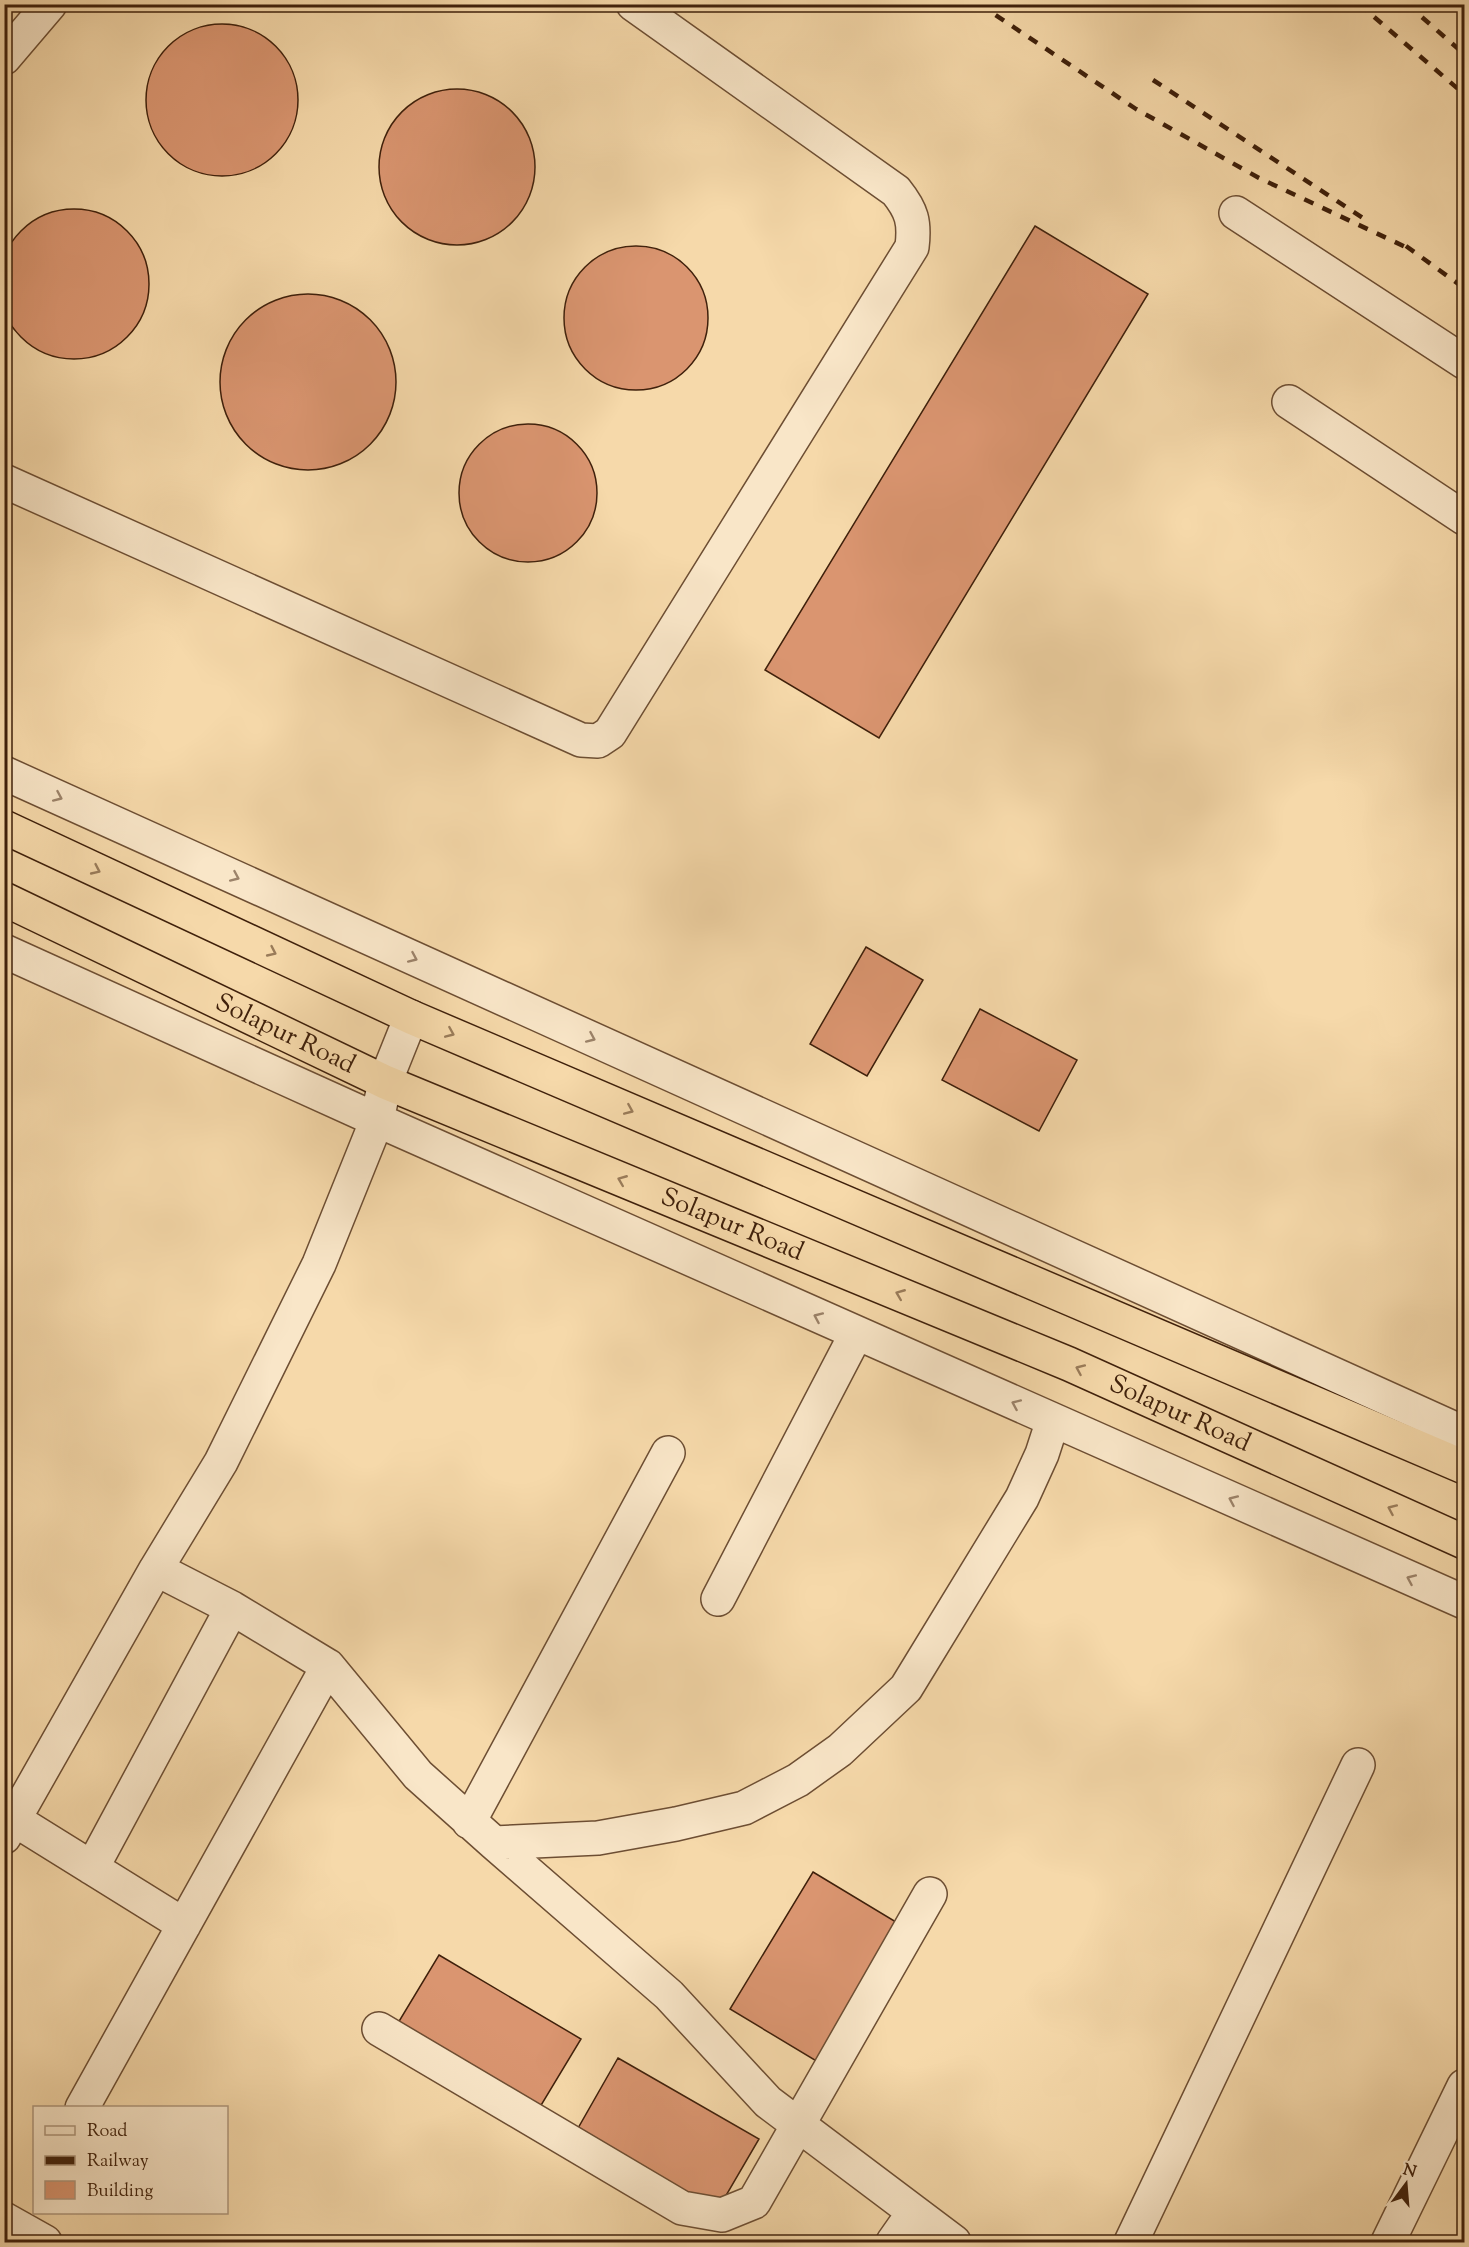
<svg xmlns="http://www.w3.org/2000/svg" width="1469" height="2247" font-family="'Sorts Mill Goudy',serif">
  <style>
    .building { fill: #da9570; stroke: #3f200b; stroke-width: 1.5 }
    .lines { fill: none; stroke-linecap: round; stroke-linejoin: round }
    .minor-casing { stroke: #6d4e33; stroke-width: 36 }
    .highway-casing { stroke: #3f200b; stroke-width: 36 }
    .minor { stroke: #f9e6c8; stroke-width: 33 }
    .highway { stroke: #f6d9aa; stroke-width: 33 }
    .rail { stroke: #3f200b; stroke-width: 4.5; stroke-dasharray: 10 10; stroke-linecap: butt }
    .oneway { stroke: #9c836a }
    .oneway2 { stroke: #9a7c5a }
    .labels { text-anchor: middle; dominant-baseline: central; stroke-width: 4.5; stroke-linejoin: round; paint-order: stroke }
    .street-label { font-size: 26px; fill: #3f200b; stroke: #f9e6c8 }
  </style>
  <rect width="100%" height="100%" fill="#f6d9aa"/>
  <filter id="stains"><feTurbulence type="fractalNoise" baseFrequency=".00333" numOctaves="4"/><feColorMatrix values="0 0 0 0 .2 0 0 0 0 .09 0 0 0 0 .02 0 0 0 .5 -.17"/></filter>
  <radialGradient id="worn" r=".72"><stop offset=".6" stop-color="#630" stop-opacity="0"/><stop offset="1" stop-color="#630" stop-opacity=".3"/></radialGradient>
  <path class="building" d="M146 100a76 76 0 1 1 152 0a76 76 0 1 1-152 0Z
    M379 167a78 78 0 1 1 156 0a78 78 0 1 1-156 0Z
    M-1 284a75 75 0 1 1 150 0a75 75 0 1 1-150 0Z
    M1035 226 1148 294 879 738 765 670Z
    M564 318a72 72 0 1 1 144 0a72 72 0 1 1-144 0Z
    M220 382a88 88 0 1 1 176 0a88 88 0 1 1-176 0Z
    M459 493a69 69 0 1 1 138 0a69 69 0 1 1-138 0Z
    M866 947 923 980 867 1076 810 1044Z
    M980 1009 1077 1060 1039 1131 942 1080Z
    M813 1872 901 1925 818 2062 730 2009Z
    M439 1955 581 2039 540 2107 398 2023Z
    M618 2058 759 2139 717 2211 577 2130Z"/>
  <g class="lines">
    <defs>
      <path id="minor" d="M4 58 50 4
        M1236 213 1464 362
        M1289 402 1464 518
        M4 481 581 740 598 741 610 733 912 247C915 222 912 211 896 191L633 4
        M4 773 1464 1433
        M4 951 377 1120 1464 1602
        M156 1569 232 1608 328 1666 418 1775 494 1843 669 1995 768 2102 954 2242
        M718 1599 856 1334
        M15 1820 184 1925
        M469 1822 668 1453
        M4 1837 156 1569 221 1462 319 1264 377 1120 385 1082 411 1017
        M494 1843 598 1838 676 1824 744 1808 798 1780 840 1750 906 1688 1022 1498 1042 1454 1053 1420
        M92 1868 232 1608
        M379 2029 682 2208 722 2215 754 2202 930 1894
        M82 2108 328 1666
        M4 2219 45 2242
        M893 2242 914 2212
        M1131 2242 1358 1765
        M1388 2242 1464 2086"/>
      <g id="highway">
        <path d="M4 827 411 1017 1464 1467"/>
        <path id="s1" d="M4 899 385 1082 1069 1364 1464 1542"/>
      </g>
    </defs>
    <use href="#minor" class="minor-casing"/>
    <use href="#highway" class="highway-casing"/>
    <use href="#minor" class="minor"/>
    <use href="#highway" class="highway"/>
    <path class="rail" d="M979 4 1136 109 1259 178 1412 250
      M1359 4 1464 94
      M1407 4 1464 54
      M1457 4 1464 10
      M1153 80 1366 220
      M1406 246 1464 288"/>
  </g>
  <defs><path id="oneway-chevron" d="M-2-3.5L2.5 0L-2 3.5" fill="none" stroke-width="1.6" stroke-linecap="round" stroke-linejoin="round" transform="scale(1.5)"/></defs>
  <g class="oneway">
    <use href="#oneway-chevron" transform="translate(58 797) rotate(24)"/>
    <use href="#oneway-chevron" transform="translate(235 877) rotate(24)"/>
    <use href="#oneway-chevron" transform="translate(413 958) rotate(24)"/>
    <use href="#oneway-chevron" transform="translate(591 1038) rotate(24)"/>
    <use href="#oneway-chevron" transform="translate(818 1317) rotate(-156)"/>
    <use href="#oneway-chevron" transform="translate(1016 1404) rotate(-156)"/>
    <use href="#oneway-chevron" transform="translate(1233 1500) rotate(-156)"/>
    <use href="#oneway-chevron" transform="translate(1411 1579) rotate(-156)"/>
  </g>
  <g class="oneway2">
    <use href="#oneway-chevron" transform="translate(96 870) rotate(25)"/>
    <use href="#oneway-chevron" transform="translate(272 952) rotate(25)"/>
    <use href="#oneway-chevron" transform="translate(450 1033) rotate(23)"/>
    <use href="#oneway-chevron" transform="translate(629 1110) rotate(23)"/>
    <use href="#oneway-chevron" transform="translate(622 1180) rotate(-158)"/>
    <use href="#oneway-chevron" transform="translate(900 1294) rotate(-158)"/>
    <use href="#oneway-chevron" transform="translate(1080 1369) rotate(-156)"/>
    <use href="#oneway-chevron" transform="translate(1392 1509) rotate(-156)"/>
  </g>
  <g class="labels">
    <g class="street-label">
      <text stroke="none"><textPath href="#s1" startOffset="312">Solapur Road</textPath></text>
      <text stroke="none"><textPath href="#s1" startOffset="798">Solapur Road</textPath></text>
      <text stroke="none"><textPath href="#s1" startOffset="1284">Solapur Road</textPath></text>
    </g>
  </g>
  <rect width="1469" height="2247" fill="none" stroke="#f6d9aa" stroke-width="24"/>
  <rect x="6" y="6" width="1457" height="2235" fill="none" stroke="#3f200b" stroke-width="3"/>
  <rect x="12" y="12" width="1445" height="2223" fill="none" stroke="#3f200b" stroke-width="1.5"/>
  <rect x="33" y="2106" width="195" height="108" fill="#f9e6c8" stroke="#af977c" stroke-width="1.5"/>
  <rect x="45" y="2126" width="30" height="9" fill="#f9e6c8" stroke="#af977c" stroke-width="1.5"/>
  <text x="87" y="2136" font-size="18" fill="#3f200b">Road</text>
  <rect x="45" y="2156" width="30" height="9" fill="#3f200b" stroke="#af977c" stroke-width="1.5"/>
  <text x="87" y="2166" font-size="18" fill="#3f200b">Railway</text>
  <rect x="45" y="2181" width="30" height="18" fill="#da9570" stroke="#af977c" stroke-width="1.5"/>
  <text x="87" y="2196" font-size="18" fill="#3f200b">Building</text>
  <g transform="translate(1406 2184) rotate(16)" stroke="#f9e6c8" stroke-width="4.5" paint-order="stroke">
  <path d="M0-4.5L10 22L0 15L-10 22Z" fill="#3f200b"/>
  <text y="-9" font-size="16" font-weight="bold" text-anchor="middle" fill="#3f200b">N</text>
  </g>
  <rect width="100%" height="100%" filter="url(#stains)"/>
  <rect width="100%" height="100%" fill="url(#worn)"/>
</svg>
